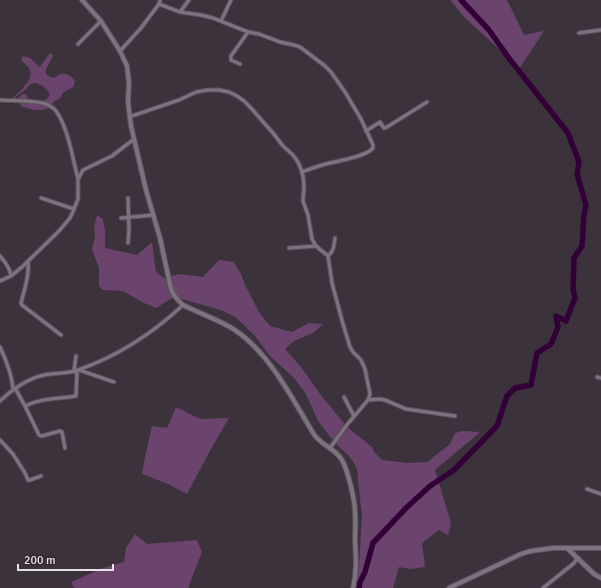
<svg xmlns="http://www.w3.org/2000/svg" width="601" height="588" font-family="Signika,sans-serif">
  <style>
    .green { fill: #6a446c }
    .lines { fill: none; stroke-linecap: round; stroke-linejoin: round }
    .river { stroke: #320036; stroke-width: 5.5 }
    .street-casing { stroke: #5a515a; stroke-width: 5 }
    .secondary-casing { stroke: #5a515a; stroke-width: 6 }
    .street { stroke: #7d727e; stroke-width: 3 }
    .secondary { stroke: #7d727e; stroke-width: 4 }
  </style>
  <rect width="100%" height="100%" fill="#3c323c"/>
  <path class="green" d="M450 0H507L524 35 544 31 517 72 511 60 466 19Z
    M51 53 53 55C51 64 37 74 54 78 56 77 58 75 60 74 65 72 72 77 75 80L74 86C71 89 66 90 63 93 62 94 61 97 60 98 57 101 58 99 55 101 52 103 51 107 48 108 42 112 18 110 18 100 19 96 20 95 24 94L27 95 28 102C35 106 46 102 50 95 47 88 41 84 35 83L30 84 26 89 17 96 13 100 11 99C18 93 36 79 29 68 27 65 23 63 21 59L23 56C34 58 32 61 40 67L49 54Z
    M97 215 103 219 105 231V248L137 255 152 242 156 272 164 278 179 274 203 277 219 260 234 262 241 274 246 287 259 312 270 326 292 332 309 323 323 324 313 333 294 341 285 349 301 367 320 394 346 426 372 447 374 452 382 460 408 463 427 462 450 444 455 433 463 431 480 432 435 470 451 523 448 535 439 530 422 543 425 567 410 569 399 567 393 588H352L359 567 362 514 360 500 357 469 351 458 336 444 318 421 306 394 294 378 270 356 255 336 237 318 221 310 174 297 156 308 144 303 123 291 103 290 99 286V268L92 249 95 237 94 228Z
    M176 407 200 419 229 418 212 447 187 494 168 484 142 474 145 457 152 426 167 428Z
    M135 534 147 544 197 540 202 552 188 588H74L71 582 103 568 124 562 126 548Z"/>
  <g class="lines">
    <path class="river" d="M359 588 360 582 365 572 373 543 406 508 430 486 454 470 497 426 507 396 515 388 531 385 537 353 551 344 558 327 556 316 566 321 575 298 573 289 574 258 582 246 584 215 586 205 577 174 579 162 568 133 508 57 489 30 461 0"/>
    <defs>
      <path id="street" d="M159 4 180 12 201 15 213 18 248 32 259 34 280 42 294 45 300 47 325 66 331 72 345 92 361 119 373 145V148C366 157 337 161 326 164 318 166 310 169 302 172
        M180 12 189 0
        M221 21 231 0
        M579 33 601 30
        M78 44 101 21
        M120 51 141 28 159 4 160 0
        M240 64 231 60V56L248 32
        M0 100C13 101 34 100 46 104 50 106 54 108 56 111 68 127 73 160 78 179V199L72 214 70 218 59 231 22 267 11 276 0 281
        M129 117 179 100 196 92 208 90H219L229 92 237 96 244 101 251 108 273 133 283 146 293 155 298 162 301 169 303 176 304 186 303 201 308 215 312 239 316 246 328 256 332 283 343 324 350 347 353 352 361 360 365 369 370 394 368 400 346 426 330 448
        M366 131 380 122 384 128 387 127 427 102
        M78 179 83 170 112 156 134 139
        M41 198 74 209
        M121 218 153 215
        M128 243 129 230 128 198
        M289 248 316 246
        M0 256C5 262 10 268 11 276
        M328 256C334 251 334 245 335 238
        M28 262C30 275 24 290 21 303L22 305 61 335
        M0 347C6 360 12 374 13 389
        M79 370 114 382
        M74 371 76 356
        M597 377 601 378
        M15 388 25 406 39 435 42 436 60 431 62 432 65 448
        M344 397 354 416
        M368 400 380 399 385 400 406 409 455 416
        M0 401C11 390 29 378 44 375 55 373 67 374 78 370 118 356 152 334 183 305
        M25 406C41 398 59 399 76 396L77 371
        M0 440 13 454 25 473 28 480H30L41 476
        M587 489 601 494
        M543 588 573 564 578 558"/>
      <path id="secondary" d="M82 0 101 21 120 51 127 66 129 83 128 102 131 126 146 190 160 238 171 289C174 296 177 300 183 305 201 314 219 320 235 330 270 354 292 398 313 433 320 445 335 448 342 460 348 471 355 500 355 513 356 522 355 531 355 540 356 557 357 571 353 588
        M568 549 594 574 601 578
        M449 588 521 554 531 551 553 548H601"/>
    </defs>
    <use href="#street" class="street-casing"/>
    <use href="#secondary" class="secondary-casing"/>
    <use href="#street" class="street"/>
    <use href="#secondary" class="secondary"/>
  </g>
  <path d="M18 564v6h95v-6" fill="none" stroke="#e6e0e7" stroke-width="2"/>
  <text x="24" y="564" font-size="12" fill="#e6e0e7" stroke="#322832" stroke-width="3" paint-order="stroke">200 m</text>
</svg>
